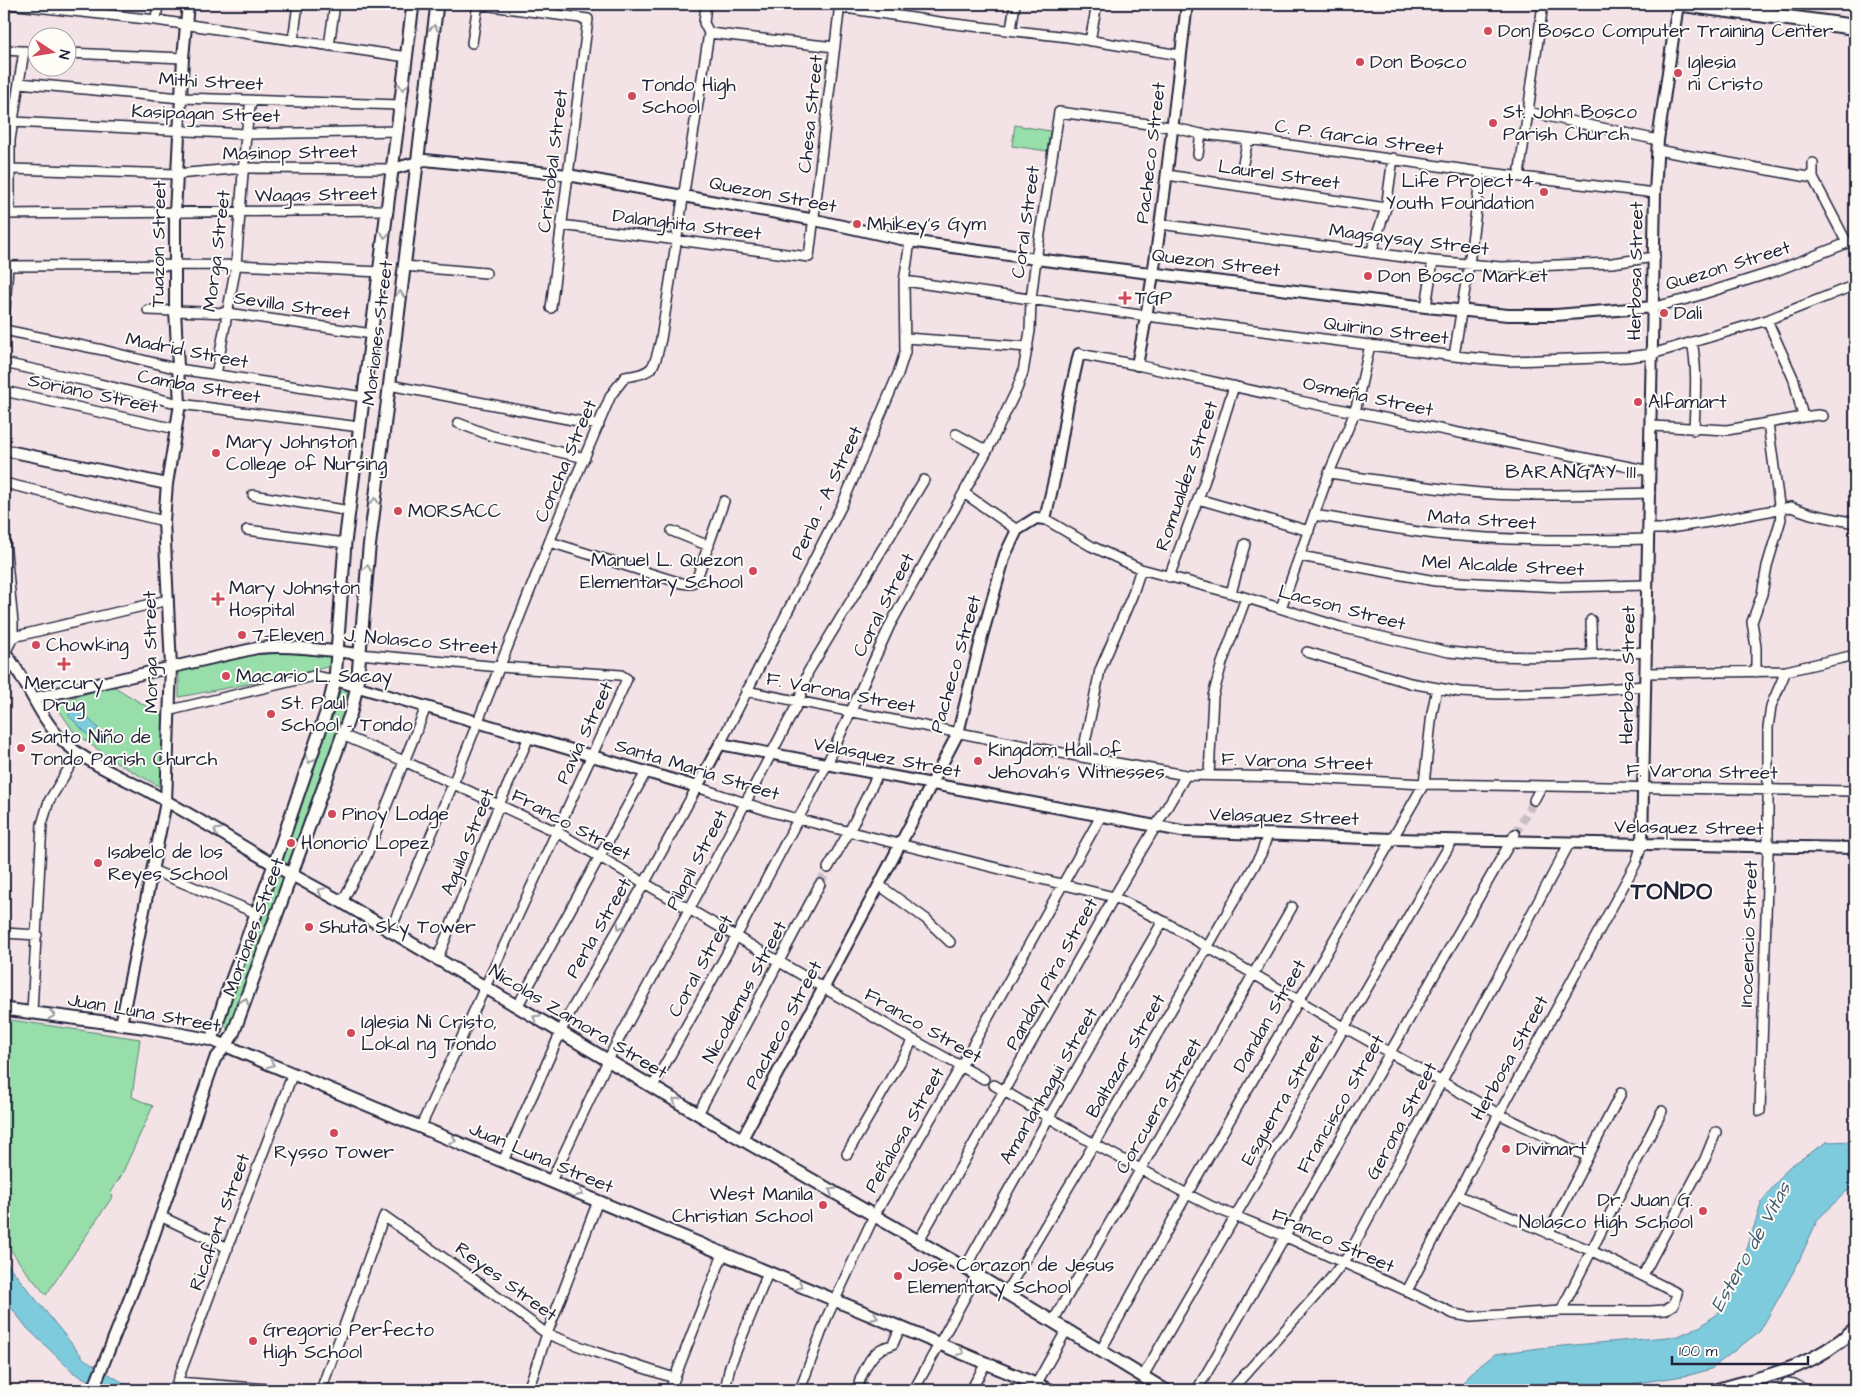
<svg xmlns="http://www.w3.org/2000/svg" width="1859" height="1394" font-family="'Architects Daughter',sans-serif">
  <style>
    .green { fill: #97deab; stroke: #5c8073 }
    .water { fill: #7fcbde; stroke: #5a879d }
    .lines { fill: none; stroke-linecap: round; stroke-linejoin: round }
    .minor-tunnel { stroke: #c9bcc5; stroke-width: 9; stroke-dasharray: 9 4.5; stroke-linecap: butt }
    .minor-casing { stroke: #22223b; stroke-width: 12 }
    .tertiary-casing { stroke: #22223b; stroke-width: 14 }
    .secondary-casing { stroke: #22223b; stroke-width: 15 }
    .primary-casing { stroke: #22223b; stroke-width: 16 }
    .trunk-casing { stroke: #22223b; stroke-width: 18 }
    .minor { stroke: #fdfcf7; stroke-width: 9 }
    .tertiary { stroke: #fdfcf7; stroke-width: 10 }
    .secondary { stroke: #fdfcf7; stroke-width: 11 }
    .primary { stroke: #fdfcf7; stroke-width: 12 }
    .trunk { stroke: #fdfcf7; stroke-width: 14 }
    .oneway { stroke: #9a9aa2 }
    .poi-dot { fill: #d1495b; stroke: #fdfcf7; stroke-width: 2 }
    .labels { text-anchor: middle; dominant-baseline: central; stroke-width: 4; stroke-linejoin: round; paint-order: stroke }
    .poi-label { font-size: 19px; fill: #22223b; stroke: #fdfcf7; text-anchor: start }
    .street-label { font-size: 19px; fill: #22223b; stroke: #fdfcf7 }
    .neighbourhood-label { font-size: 20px; letter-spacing: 1px; fill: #22223b; stroke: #fdfcf7 }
    .water-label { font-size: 20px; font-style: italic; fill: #435d74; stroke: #fdfcf7 }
    .district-label { font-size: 24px; font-weight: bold; letter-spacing: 1px; fill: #22223b; stroke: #fdfcf7 }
  </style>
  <rect width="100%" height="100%" fill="#f3e3e7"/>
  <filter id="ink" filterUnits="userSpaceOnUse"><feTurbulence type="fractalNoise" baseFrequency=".02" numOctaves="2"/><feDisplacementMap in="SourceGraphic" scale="10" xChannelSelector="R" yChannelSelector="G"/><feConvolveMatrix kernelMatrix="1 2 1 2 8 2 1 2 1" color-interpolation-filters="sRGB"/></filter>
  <g filter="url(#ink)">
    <path class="green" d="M1015 125 1050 131 1047 151 1012 146Z
      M294 652 332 656 331 666 291 676 179 697V670L251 655Z
      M113 686 164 717 162 788 112 760 74 732 54 703Z
      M344 689 350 694 290 865 279 859 338 693Z
      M275 871 285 877 233 1028H227L222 1023Z
      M4 1019 140 1039 132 1097 153 1106 121 1176 110 1194 113 1196 46 1295 24 1269 4 1240Z"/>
    <path class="water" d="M77 707 98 728 90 737 68 715Z
      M1855 1141V1183L1818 1219 1796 1267 1760 1331 1711 1369 1690 1375 1624 1385 1557 1383 1533 1390H1459L1470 1374 1495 1354 1540 1348 1678 1336 1701 1326 1719 1312 1733 1294 1762 1201 1789 1167 1827 1142Z
      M4 1260 84 1359 127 1385 150 1390H107L74 1373 27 1328 4 1298Z"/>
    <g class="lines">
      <path class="minor-tunnel" d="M1515 834 1534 800
        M820 884 828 868"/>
      <defs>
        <path id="minor" d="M8 4 156 20 407 57
          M476 4 588 19 551 308
          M839 7 946 23 1068 37 1180 55
          M156 20 158 4
          M1011 30 1015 4
          M709 33 835 47
          M293 41 298 4
          M1090 41 1097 4
          M472 43 478 4
          M329 46 335 4
          M4 50 38 52
          M68 53 183 58
          M19 83 181 98 401 105
          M1528 112 1658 140
          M13 122 246 134 398 131
          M1657 150 1813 178
          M1198 154 1201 134
          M1243 163 1248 139
          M1813 163V178L1847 243
          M10 169 177 174 244 168 393 169
          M1167 175 1386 208
          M1519 176 1543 4
          M10 213V140L24 51
          M4 214 388 210
          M1160 224 1433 261 1501 267 1612 263 1655 257
          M561 225 809 257 840 4
          M1371 253 1386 208 1393 158
          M4 266 236 265 380 272
          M404 266 486 273
          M905 281 1147 316 1454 356 1509 361 1627 357 1652 354 1767 320 1855 285
          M1426 307 1433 261
          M1654 307 1687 299 1773 272 1855 240
          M148 310 228 313 372 334
          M1767 320 1794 380 1803 417
          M4 322 8 266
          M4 330 103 350 178 369 364 397
          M906 338 1028 347
          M1692 342C1698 371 1695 400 1694 430
          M1079 354 1137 365 1304 402 1650 471
          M1454 356 1469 264 1481 172
          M4 363 96 383 180 404 360 427
          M216 375 236 265 246 134 251 101
          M389 385 599 425
          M4 391 176 429
          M458 423 492 436 585 458
          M1652 426 1727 430 1803 417 1818 415 1823 416
          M956 434 987 451
          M1329 473C1384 481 1438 490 1493 494 1545 497 1597 494 1650 493
          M4 483 164 521
          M964 493 1017 530
          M253 495 350 511
          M1198 499 1309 531
          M1314 515C1358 522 1402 531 1446 535 1514 541 1581 541 1648 539
          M1045 519 1091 546 1141 569 1231 593 1340 627 1408 643 1449 652 1489 656 1557 657 1647 652
          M1649 529H1663L1709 522 1791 507 1811 514 1855 523
          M247 530 345 543
          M4 531 13 623V637L5 653
          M672 531 709 546
          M550 542 681 583 689 584 696 581 724 501
          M1300 556 1435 581 1561 587 1647 585
          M1169 577 1204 483 1234 386
          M1231 593 1245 544
          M1281 608 1329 473 1355 412 1370 345
          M1591 620 1592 655
          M13 637 168 600
          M1307 652 1410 683 1460 692 1498 694 1563 692 1645 686
          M359 654 500 667 621 675 627 679 421 1126
          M1756 672V647L1752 622 1762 594 1767 566 1781 519 1768 423
          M1646 673 1786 671 1855 655
          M746 691 1082 757 1186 775 1289 777 1424 784 1855 791
          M171 710 314 676 335 680
          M342 735 404 761 557 832 908 1037 984 1079
          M720 744 842 505 898 374 905 352 904 282 910 241
          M1082 757 1100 670 1132 596 1141 569
          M1209 775 1213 696 1222 663 1246 598
          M1534 800 1541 787
          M828 868 849 832 878 774
          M152 870 256 913
          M879 885 926 919 950 942
          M342 902 365 859 426 707
          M390 931 453 784 562 510 611 395 625 377C656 373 654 367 661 339L709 33 704 23 706 4
          M4 933 37 935
          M437 960 499 805 529 737
          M517 1007 646 772
          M32 1012 42 824 49 801 78 753
          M994 1085 1094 1144 1187 1194 1213 1207 1284 1236 1407 1291 1454 1314 1471 1317 1561 1311H1650L1665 1310 1674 1304 1677 1293 1592 1251 1457 1195
          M653 1086 736 937 827 764 890 625 987 451 1017 389 1023 372 1030 331 1031 299 1036 259 1059 112 1171 127 1201 134 1248 139 1481 172 1655 193
          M1760 1111 1768 852V728L1771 706 1786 671
          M698 1114 820 884
          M847 1154 913 1040
          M503 1161 568 1016 644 884 697 787 772 812 798 819 1114 897 1163 921 1344 1027 1499 1114 1588 1157
          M551 1181 613 1050 689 910 799 701 808 672 924 480
          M160 1216 228 1248
          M1548 1234 1621 1093
          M918 1242 1114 897 1186 775
          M965 1268 1049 1117 1163 921
          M1643 1275 1705 1159 1716 1132
          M1407 1291 1499 1114 1636 863 1642 844
          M1006 1292 1094 1144 1261 854 1268 834
          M1561 1311 1662 1111
          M1053 1321 1292 907
          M1101 1350 1187 1194 1424 784 1432 713 1437 688
          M1143 1376 1452 841
          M281 1390 177 1382 293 1073
          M321 1390 384 1216 472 1278 547 1334 595 1352 674 1378
          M528 1390 547 1334 598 1201
          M670 1390 723 1254
          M725 1390 730 1366 768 1273
          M800 1390 827 1317 874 1216 961 1066 1101 816
          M857 1390C860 1377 869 1356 881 1349 885 1346 889 1347 893 1344L900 1328
          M914 1390 977 1275
          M971 1390 986 1363
          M1033 1390 1067 1329
          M1197 1390 1515 834
          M1231 1390 1327 1283 1348 1256 1569 844
          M1782 1390 1787 1383 1794 1384 1806 1390"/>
        <path id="tertiary" d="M393 169 425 160 568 175 815 220 910 241 1036 259 1426 307 1508 315H1556L1654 307
          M1137 365C1161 246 1172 124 1187 4
          M4 450 167 484
          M4 651C26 678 38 716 62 740 83 761 123 778 150 792 192 815 233 840 274 865
          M335 680 697 787 720 744 1182 831 1392 839 1855 848
          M35 698 257 648C291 645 325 650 359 654
          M1642 844 1655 193 1658 140 1678 4
          M121 1024 166 802 171 667 164 521 167 484 180 404 175 310V213L183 58 188 4
          M742 1139 879 885 958 733 982 636 1005 555 1017 530 1036 518 1045 519 1056 472 1068 402 1079 354
          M93 1390 147 1255 215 1059 226 1046"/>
        <path id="secondary" d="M274 865 342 902 698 1114 965 1268 1165 1390
          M4 1009 142 1027 212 1040 1050 1390
          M212 1040 225 998 274 865 329 704 335 680 345 543 413 4
          M226 1046 233 1034 351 712 357 686 369 549 437 4"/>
        <path id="primary" d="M1717 1390C1772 1375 1811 1368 1855 1329"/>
        <path id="trunk" d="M1683 4 1855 27"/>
      </defs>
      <use href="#minor" class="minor-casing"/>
      <use href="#tertiary" class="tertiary-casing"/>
      <use href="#secondary" class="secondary-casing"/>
      <use href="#primary" class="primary-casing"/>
      <use href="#trunk" class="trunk-casing"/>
      <use href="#minor" class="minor"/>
      <use href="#tertiary" class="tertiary"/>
      <use href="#secondary" class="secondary"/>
      <use href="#primary" class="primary"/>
      <use href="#trunk" class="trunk"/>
    </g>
    <defs><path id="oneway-chevron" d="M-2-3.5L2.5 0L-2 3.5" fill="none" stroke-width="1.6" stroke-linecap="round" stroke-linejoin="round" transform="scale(1.25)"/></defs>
    <g class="oneway">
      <use href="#oneway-chevron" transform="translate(434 28) rotate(-83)"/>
      <use href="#oneway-chevron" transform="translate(403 87) rotate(96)"/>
      <use href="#oneway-chevron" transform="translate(385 235) rotate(97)"/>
      <use href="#oneway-chevron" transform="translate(400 294) rotate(-83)"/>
      <use href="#oneway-chevron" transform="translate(375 501) rotate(-83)"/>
      <use href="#oneway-chevron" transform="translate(367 568) rotate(-84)"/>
      <use href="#oneway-chevron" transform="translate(310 760) rotate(109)"/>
      <use href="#oneway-chevron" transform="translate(217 831) rotate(-150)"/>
      <use href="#oneway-chevron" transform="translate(321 891) rotate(-151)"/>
      <use href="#oneway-chevron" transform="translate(620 926) rotate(120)"/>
      <use href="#oneway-chevron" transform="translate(245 1001) rotate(-70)"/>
      <use href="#oneway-chevron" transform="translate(52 1015) rotate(8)"/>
      <use href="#oneway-chevron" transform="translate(536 1018) rotate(-150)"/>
      <use href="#oneway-chevron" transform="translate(271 1064) rotate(22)"/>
      <use href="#oneway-chevron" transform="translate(676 1101) rotate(-148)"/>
      <use href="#oneway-chevron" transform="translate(453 1140) rotate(23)"/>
      <use href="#oneway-chevron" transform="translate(832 1191) rotate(-149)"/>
      <use href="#oneway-chevron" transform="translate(580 1193) rotate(23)"/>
      <use href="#oneway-chevron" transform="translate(800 1286) rotate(23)"/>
      <use href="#oneway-chevron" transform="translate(875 1317) rotate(23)"/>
      <use href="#oneway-chevron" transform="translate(961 1352) rotate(23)"/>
    </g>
  </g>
  <g class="poi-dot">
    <circle cx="1488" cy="31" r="5"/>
    <circle cx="1360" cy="62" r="5"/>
    <circle cx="1678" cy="73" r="5"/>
    <circle cx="632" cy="96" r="5"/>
    <circle cx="1493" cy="123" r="5"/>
    <circle cx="1544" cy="192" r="5"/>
    <circle cx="857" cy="224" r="5"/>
    <circle cx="1368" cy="276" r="5"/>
    <path d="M1122.5 290.5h5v5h5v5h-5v5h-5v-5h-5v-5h5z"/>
    <circle cx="1664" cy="313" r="5"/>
    <circle cx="1638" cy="402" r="5"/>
    <circle cx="216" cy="453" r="5"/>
    <circle cx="398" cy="511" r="5"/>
    <circle cx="753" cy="571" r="5"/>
    <path d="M215.5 591.5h5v5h5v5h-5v5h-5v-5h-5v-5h5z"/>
    <circle cx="242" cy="635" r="5"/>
    <circle cx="36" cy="645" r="5"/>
    <path d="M61.5 656.5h5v5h5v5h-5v5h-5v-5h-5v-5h5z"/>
    <circle cx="226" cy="676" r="5"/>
    <circle cx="271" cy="714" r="5"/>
    <circle cx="21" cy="748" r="5"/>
    <circle cx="978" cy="761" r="5"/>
    <circle cx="332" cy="814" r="5"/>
    <circle cx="291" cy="843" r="5"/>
    <circle cx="98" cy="863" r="5"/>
    <circle cx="309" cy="927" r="5"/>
    <circle cx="351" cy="1033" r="5"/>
    <circle cx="334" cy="1133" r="5"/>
    <circle cx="1506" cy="1149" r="5"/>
    <circle cx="823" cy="1205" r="5"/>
    <circle cx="1703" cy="1211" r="5"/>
    <circle cx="898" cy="1276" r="5"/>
    <circle cx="253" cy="1341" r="5"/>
  </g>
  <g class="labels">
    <g class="poi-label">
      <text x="1498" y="31">Don Bosco Computer Training Center</text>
      <text x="1370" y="62">Don Bosco</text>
      <text x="1688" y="62">Iglesia<tspan x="1688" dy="22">ni Cristo</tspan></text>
      <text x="642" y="85">Tondo High<tspan x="642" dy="22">School</tspan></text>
      <text x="1503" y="112">St. John Bosco<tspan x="1503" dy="22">Parish Church</tspan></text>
      <text x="1534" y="181" text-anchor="end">Life Project 4<tspan x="1534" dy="22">Youth Foundation</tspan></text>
      <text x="867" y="224">Mhikey's Gym</text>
      <text x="1378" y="276">Don Bosco Market</text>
      <text x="1135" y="298">TGP</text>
      <text x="1674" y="313">Dali</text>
      <text x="1648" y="402">Alfamart</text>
      <text x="226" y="442">Mary Johnston<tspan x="226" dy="22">College of Nursing</tspan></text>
      <text x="408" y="511">MORSACC</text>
      <text x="743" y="560" text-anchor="end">Manuel L. Quezon<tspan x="743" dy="22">Elementary School</tspan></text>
      <text x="229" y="588">Mary Johnston<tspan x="229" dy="22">Hospital</tspan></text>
      <text x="252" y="635">7-Eleven</text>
      <text x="46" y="645">Chowking</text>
      <text x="236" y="676">Macario L. Sacay</text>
      <text x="64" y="683" text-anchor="middle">Mercury<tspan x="64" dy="22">Drug</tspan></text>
      <text x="281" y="703">St. Paul<tspan x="281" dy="22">School - Tondo</tspan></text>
      <text x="31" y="737">Santo Niño de<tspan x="31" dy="22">Tondo Parish Church</tspan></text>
      <text x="988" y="750">Kingdom Hall of<tspan x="988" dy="22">Jehovah's Witnesses</tspan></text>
      <text x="342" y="814">Pinoy Lodge</text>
      <text x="301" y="843">Honorio Lopez</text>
      <text x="108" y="852">Isabelo de los<tspan x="108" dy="22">Reyes School</tspan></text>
      <text x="319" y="927">Shuta Sky Tower</text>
      <text x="361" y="1022">Iglesia Ni Cristo,<tspan x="361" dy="22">Lokal ng Tondo</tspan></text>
      <text x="1516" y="1149">Divimart</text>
      <text x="334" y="1152" text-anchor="middle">Rysso Tower</text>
      <text x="813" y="1194" text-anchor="end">West Manila<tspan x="813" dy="22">Christian School</tspan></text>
      <text x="1693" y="1200" text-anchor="end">Dr. Juan G.<tspan x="1693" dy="22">Nolasco High School</tspan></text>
      <text x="908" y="1265">Jose Corazon de Jesus<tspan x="908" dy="22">Elementary School</tspan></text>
      <text x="263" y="1330">Gregorio Perfecto<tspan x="263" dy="22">High School</tspan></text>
    </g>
    <g class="street-label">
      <text transform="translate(211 82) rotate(3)">Mithi Street</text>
      <text transform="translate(206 114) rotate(2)">Kasipagan Street</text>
      <text transform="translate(811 114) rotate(-84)">Chesa Street</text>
      <text transform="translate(1359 138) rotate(8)">C. P. Garcia Street</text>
      <text transform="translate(290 153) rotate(-1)">Masinop Street</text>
      <text transform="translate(1151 153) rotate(-83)">Pacheco Street</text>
      <text transform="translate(553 161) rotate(-83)">Cristobal Street</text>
      <text transform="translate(1279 175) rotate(8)">Laurel Street</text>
      <text transform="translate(316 195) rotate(-1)">Wagas Street</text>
      <text transform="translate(773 195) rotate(11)">Quezon Street</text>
      <text transform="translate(1026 222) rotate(-82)">Coral Street</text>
      <text transform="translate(687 225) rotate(7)">Dalanghita Street</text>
      <text transform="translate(1409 240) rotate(7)">Magsaysay Street</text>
      <text transform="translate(159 244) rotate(-89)">Tuazon Street</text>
      <text transform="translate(217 251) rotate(-83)">Morga Street</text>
      <text transform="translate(1216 263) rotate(7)">Quezon Street</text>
      <text transform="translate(1728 266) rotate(-17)">Quezon Street</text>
      <text transform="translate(1636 271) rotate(-89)">Herbosa Street</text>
      <text transform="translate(292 306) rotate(8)">Sevilla Street</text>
      <text transform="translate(1386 331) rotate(7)">Quirino Street</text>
      <text transform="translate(378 333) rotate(-83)">Moriones Street</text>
      <text transform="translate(187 351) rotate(11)">Madrid Street</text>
      <text transform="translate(199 387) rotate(10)">Camba Street</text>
      <text transform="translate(93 394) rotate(12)">Soriano Street</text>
      <text transform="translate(1368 397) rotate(12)">Osmeña Street</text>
      <text transform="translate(566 461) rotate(-67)">Concha Street</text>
      <text transform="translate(1187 476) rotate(-71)">Romualdez Street</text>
      <text transform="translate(827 493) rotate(-65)">Perla - A Street</text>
      <text transform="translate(1482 520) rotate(4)">Mata Street</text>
      <text transform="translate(1503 566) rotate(3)">Mel Alcalde Street</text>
      <text transform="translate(884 605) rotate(-63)">Coral Street</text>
      <text transform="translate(1342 608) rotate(15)">Lacson Street</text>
      <text transform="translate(421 642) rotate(5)">J. Nolasco Street</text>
      <text transform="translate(151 652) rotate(-91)">Morga Street</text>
      <text transform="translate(956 664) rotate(-74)">Pacheco Street</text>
      <text transform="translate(1628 675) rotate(-89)">Herbosa Street</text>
      <text transform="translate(841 693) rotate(11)">F. Varona Street</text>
      <text transform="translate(585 733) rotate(-65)">Pavia Street</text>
      <text transform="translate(887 758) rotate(11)">Velasquez Street</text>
      <text transform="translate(1297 762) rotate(2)">F. Varona Street</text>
      <text transform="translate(697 770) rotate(17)">Santa Maria Street</text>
      <text transform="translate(1702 772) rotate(1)">F. Varona Street</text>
      <text transform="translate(1284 817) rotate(2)">Velasquez Street</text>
      <text transform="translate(571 825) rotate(28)">Franco Street</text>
      <text transform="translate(1689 828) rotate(1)">Velasquez Street</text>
      <text transform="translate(468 842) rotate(-68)">Aguila Street</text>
      <text transform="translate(697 860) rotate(-62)">Pilapil Street</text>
      <text transform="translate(254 927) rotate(-70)">Moriones Street</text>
      <text transform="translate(599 928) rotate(-60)">Perla Street</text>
      <text transform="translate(1749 934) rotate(-88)">Inocencio Street</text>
      <text transform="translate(701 966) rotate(-61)">Coral Street</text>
      <text transform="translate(1052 974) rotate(-61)">Panday Pira Street</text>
      <text transform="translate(745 992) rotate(-62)">Nicodemus Street</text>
      <text transform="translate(144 1013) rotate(10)">Juan Luna Street</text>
      <text transform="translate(1270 1016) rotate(-60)">Dandan Street</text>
      <text transform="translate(578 1022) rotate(31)">Nicolas Zamora Street</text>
      <text transform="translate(784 1025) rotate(-62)">Pacheco Street</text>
      <text transform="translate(923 1026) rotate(30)">Franco Street</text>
      <text transform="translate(1126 1056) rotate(-60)">Baltazar Street</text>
      <text transform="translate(1510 1058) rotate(-61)">Herbosa Street</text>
      <text transform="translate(1049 1086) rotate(-60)">Amarlanhagui Street</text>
      <text transform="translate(1283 1100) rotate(-60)">Esguerra Street</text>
      <text transform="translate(1341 1104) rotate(-60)">Francisco Street</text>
      <text transform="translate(1159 1106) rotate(-60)">Corcuera Street</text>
      <text transform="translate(1402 1121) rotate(-62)">Gerona Street</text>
      <text transform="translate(905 1130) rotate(-60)">Peñalosa Street</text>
      <text transform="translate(541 1158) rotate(23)">Juan Luna Street</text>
      <text transform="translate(220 1222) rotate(-70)">Ricafort Street</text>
      <text transform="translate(1333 1241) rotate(24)">Franco Street</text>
      <text transform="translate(506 1282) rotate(36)">Reyes Street</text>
    </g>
    <g class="neighbourhood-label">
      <text x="1571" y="472">BARANGAY 111</text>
    </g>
    <g class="water-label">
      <text transform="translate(1751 1247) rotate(-61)">Estero de Vitas</text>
    </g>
    <g class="district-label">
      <text x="1672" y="892">TONDO</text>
    </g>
  </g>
  <rect width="1859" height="1394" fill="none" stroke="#fdfcf7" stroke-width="20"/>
  <rect x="10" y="10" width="1839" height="1374" fill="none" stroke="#22223b" stroke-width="2" filter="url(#ink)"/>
  <g transform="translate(52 52) rotate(102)"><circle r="24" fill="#fdfcf7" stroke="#a5a5ac"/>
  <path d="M0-4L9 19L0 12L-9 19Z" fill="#d1495b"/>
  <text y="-8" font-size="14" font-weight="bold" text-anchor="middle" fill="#22223b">N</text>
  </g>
  <path d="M1672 1356v8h136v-8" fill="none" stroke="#22223b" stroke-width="2.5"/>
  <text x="1679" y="1356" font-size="15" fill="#22223b" stroke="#fdfcf7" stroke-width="4" paint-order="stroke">100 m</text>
</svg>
